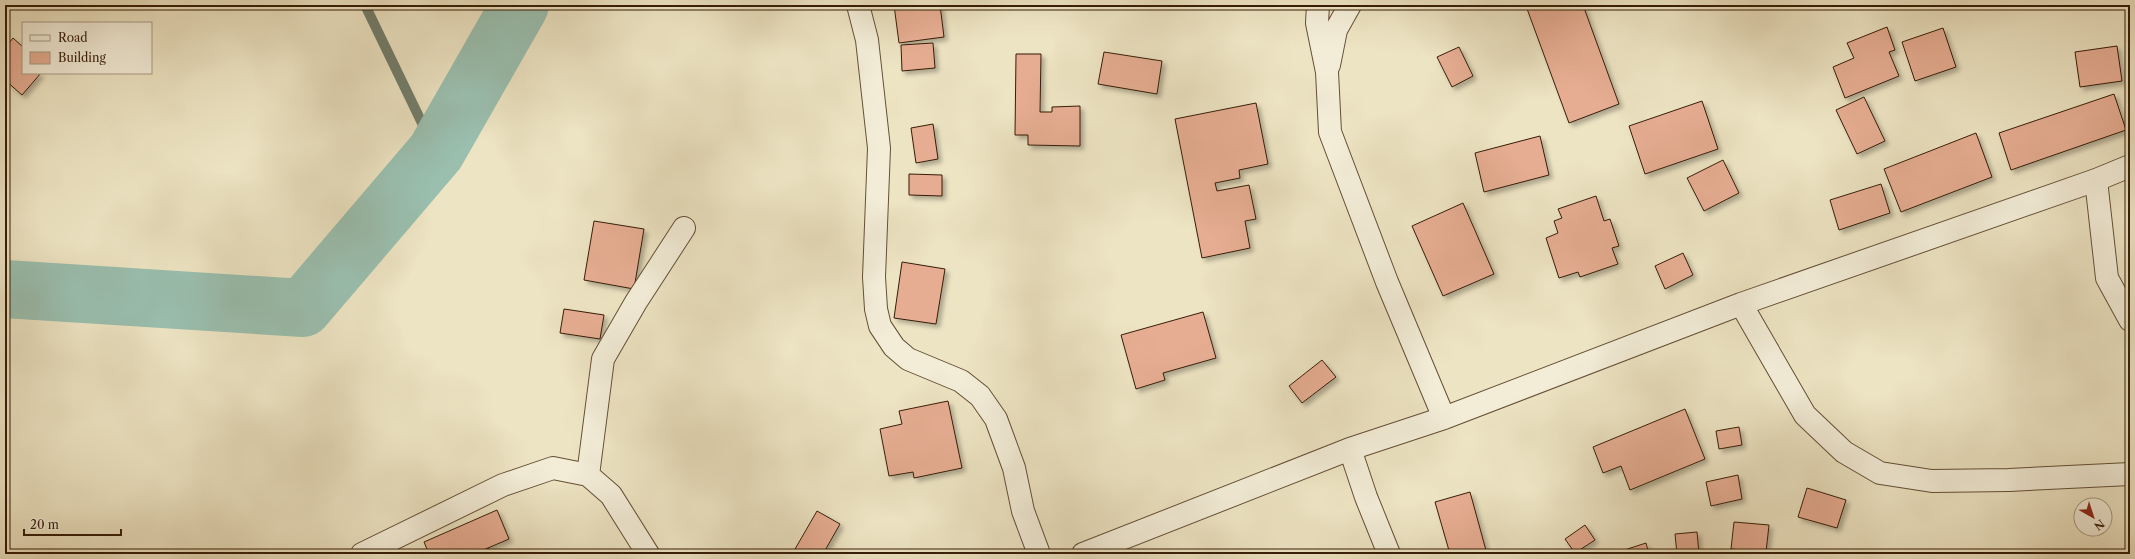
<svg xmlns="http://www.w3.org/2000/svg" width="2135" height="559" font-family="'Libre Caslon Text',serif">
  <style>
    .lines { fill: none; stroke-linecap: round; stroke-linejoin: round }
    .stream { stroke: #727e6c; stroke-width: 10 }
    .river { stroke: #9abfaf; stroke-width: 58 }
    .building { fill: #e6ad92; stroke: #361d07; filter: url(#shadow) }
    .minor-casing { stroke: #644f36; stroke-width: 24 }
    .minor { stroke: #f3edd8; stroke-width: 22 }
  </style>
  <defs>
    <filter id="shadow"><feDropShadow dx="3.5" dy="3.5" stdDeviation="2" flood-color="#0004"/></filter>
  </defs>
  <rect width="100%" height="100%" fill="#ede4c3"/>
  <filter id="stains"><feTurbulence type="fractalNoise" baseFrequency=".005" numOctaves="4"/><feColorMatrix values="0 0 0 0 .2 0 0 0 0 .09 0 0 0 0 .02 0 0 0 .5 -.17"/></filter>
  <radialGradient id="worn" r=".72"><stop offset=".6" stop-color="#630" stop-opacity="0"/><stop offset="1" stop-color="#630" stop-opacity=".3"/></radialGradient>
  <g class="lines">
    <path class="stream" d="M365 5 436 152"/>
    <path class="river" d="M5 289 303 308 436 152 520 5"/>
  </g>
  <path class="building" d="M894 5H940L944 37 899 43Z
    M1529 5H1583L1619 104 1569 123 1526 6Z
    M1887 27 1895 50 1889 52 1899 76 1845 98 1833 67 1854 58 1847 43Z
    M1943 28 1956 67 1915 81 1902 42Z
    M13 38 23 47V73H41L22 95 5 80V48Z
    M933 43 935 68 902 71 901 45Z
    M2117 46 2122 81 2080 87 2075 52Z
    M1459 47 1473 76 1452 87 1437 57Z
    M1104 52 1162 61 1157 94 1098 84Z
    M1016 54H1041L1040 112H1052V107L1080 106V146L1028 145V135H1015Z
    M2114 94 2126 130 2011 170 1999 133Z
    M1864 97 1885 141 1857 154 1836 110Z
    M1702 101 1718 149 1645 174 1629 126Z
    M1256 103 1268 164 1239 170 1240 178 1215 183 1217 191 1249 185 1256 219 1245 221 1250 248 1202 258 1175 119Z
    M933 124 938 159 916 163 911 128Z
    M1976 133 1992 177 1901 212 1884 169Z
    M1540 136 1549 175 1484 192 1475 153Z
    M1723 160 1739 193 1704 211 1687 178Z
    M909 174 942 175V196L909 195Z
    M1881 184 1890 213 1839 230 1830 200Z
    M1596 196 1604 221 1610 219 1619 246 1612 248 1618 264 1580 277 1578 272 1559 278 1546 238 1558 233 1554 221 1562 218 1558 209Z
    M1463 203 1494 274 1443 296 1412 226Z
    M594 221 644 229 634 289 584 280Z
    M1683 253 1693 275 1665 289 1655 266Z
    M902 262 945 269 936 324 894 318Z
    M564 309 604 315 600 339 560 333Z
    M1203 312 1216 358 1163 373 1165 380 1136 389 1121 335Z
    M1322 360 1336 377 1302 403 1289 386Z
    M948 401 962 468 914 478 913 472 889 476 880 429 902 424 899 411Z
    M1685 409 1705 459 1630 490 1621 466 1603 473 1593 447Z
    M1739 427 1742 445 1719 449 1716 431Z
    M1738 475 1742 499 1711 506 1706 482Z
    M1807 488 1846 500 1837 528 1798 517Z
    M1470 492 1487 554H1450L1435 502Z
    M497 510 509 539 474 554H429L424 542Z
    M817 511 840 524 823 554H803L795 549Z
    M1734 522 1769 525 1766 552 1731 549Z
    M1585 525 1595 540 1575 553 1565 539Z
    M1697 532 1699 554H1677L1675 534Z
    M1646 543 1649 554H1612Z
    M488 548 493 554H481Z"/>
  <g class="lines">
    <defs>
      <path id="minor" d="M858 5 867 40 879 148 874 277 876 309 880 326 894 347 908 359 961 381 980 396 996 419 1014 468 1023 511 1039 554
        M1318 5 1317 23 1327 72 1330 132 1387 282 1444 418
        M1329 65 1336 30 1350 5
        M2096 180 2107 278 2130 320
        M1741 304 1805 415 1844 452 1880 473 1932 481 2009 480 2130 474
        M1350 449 1366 497 1389 554
        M588 475 603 359 636 302 684 228
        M362 554 503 485 553 468 588 475 611 495 648 554
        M1083 554 1350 449 1444 418 1741 304 2096 180 2130 166"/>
    </defs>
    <use href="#minor" class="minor-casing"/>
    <use href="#minor" class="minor"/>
  </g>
  <rect width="2135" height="559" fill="none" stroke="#ede4c3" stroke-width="20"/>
  <rect x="6" y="6" width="2123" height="547" fill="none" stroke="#361d07" stroke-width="2"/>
  <rect x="10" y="10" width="2115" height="539" fill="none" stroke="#361d07"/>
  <rect x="22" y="22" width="130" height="52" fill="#f3edd8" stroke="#a79a84"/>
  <rect x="30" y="35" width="20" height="6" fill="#f3edd8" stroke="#a79a84"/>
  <text x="58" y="42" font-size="12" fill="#361d07">Road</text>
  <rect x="30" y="52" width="20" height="12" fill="#e6ad92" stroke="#a79a84"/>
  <text x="58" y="62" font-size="12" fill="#361d07">Building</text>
  <g transform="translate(2093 517) rotate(141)"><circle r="19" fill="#f3edd8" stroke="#a79a84"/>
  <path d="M0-3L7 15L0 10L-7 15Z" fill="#8f2418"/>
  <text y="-6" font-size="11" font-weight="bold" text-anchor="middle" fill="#361d07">N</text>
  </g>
  <path d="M24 529v6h97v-6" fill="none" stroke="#361d07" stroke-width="2"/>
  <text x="30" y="529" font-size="12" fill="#361d07" stroke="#f3edd8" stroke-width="3" paint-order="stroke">20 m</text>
  <rect width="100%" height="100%" filter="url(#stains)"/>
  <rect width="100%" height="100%" fill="url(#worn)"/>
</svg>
